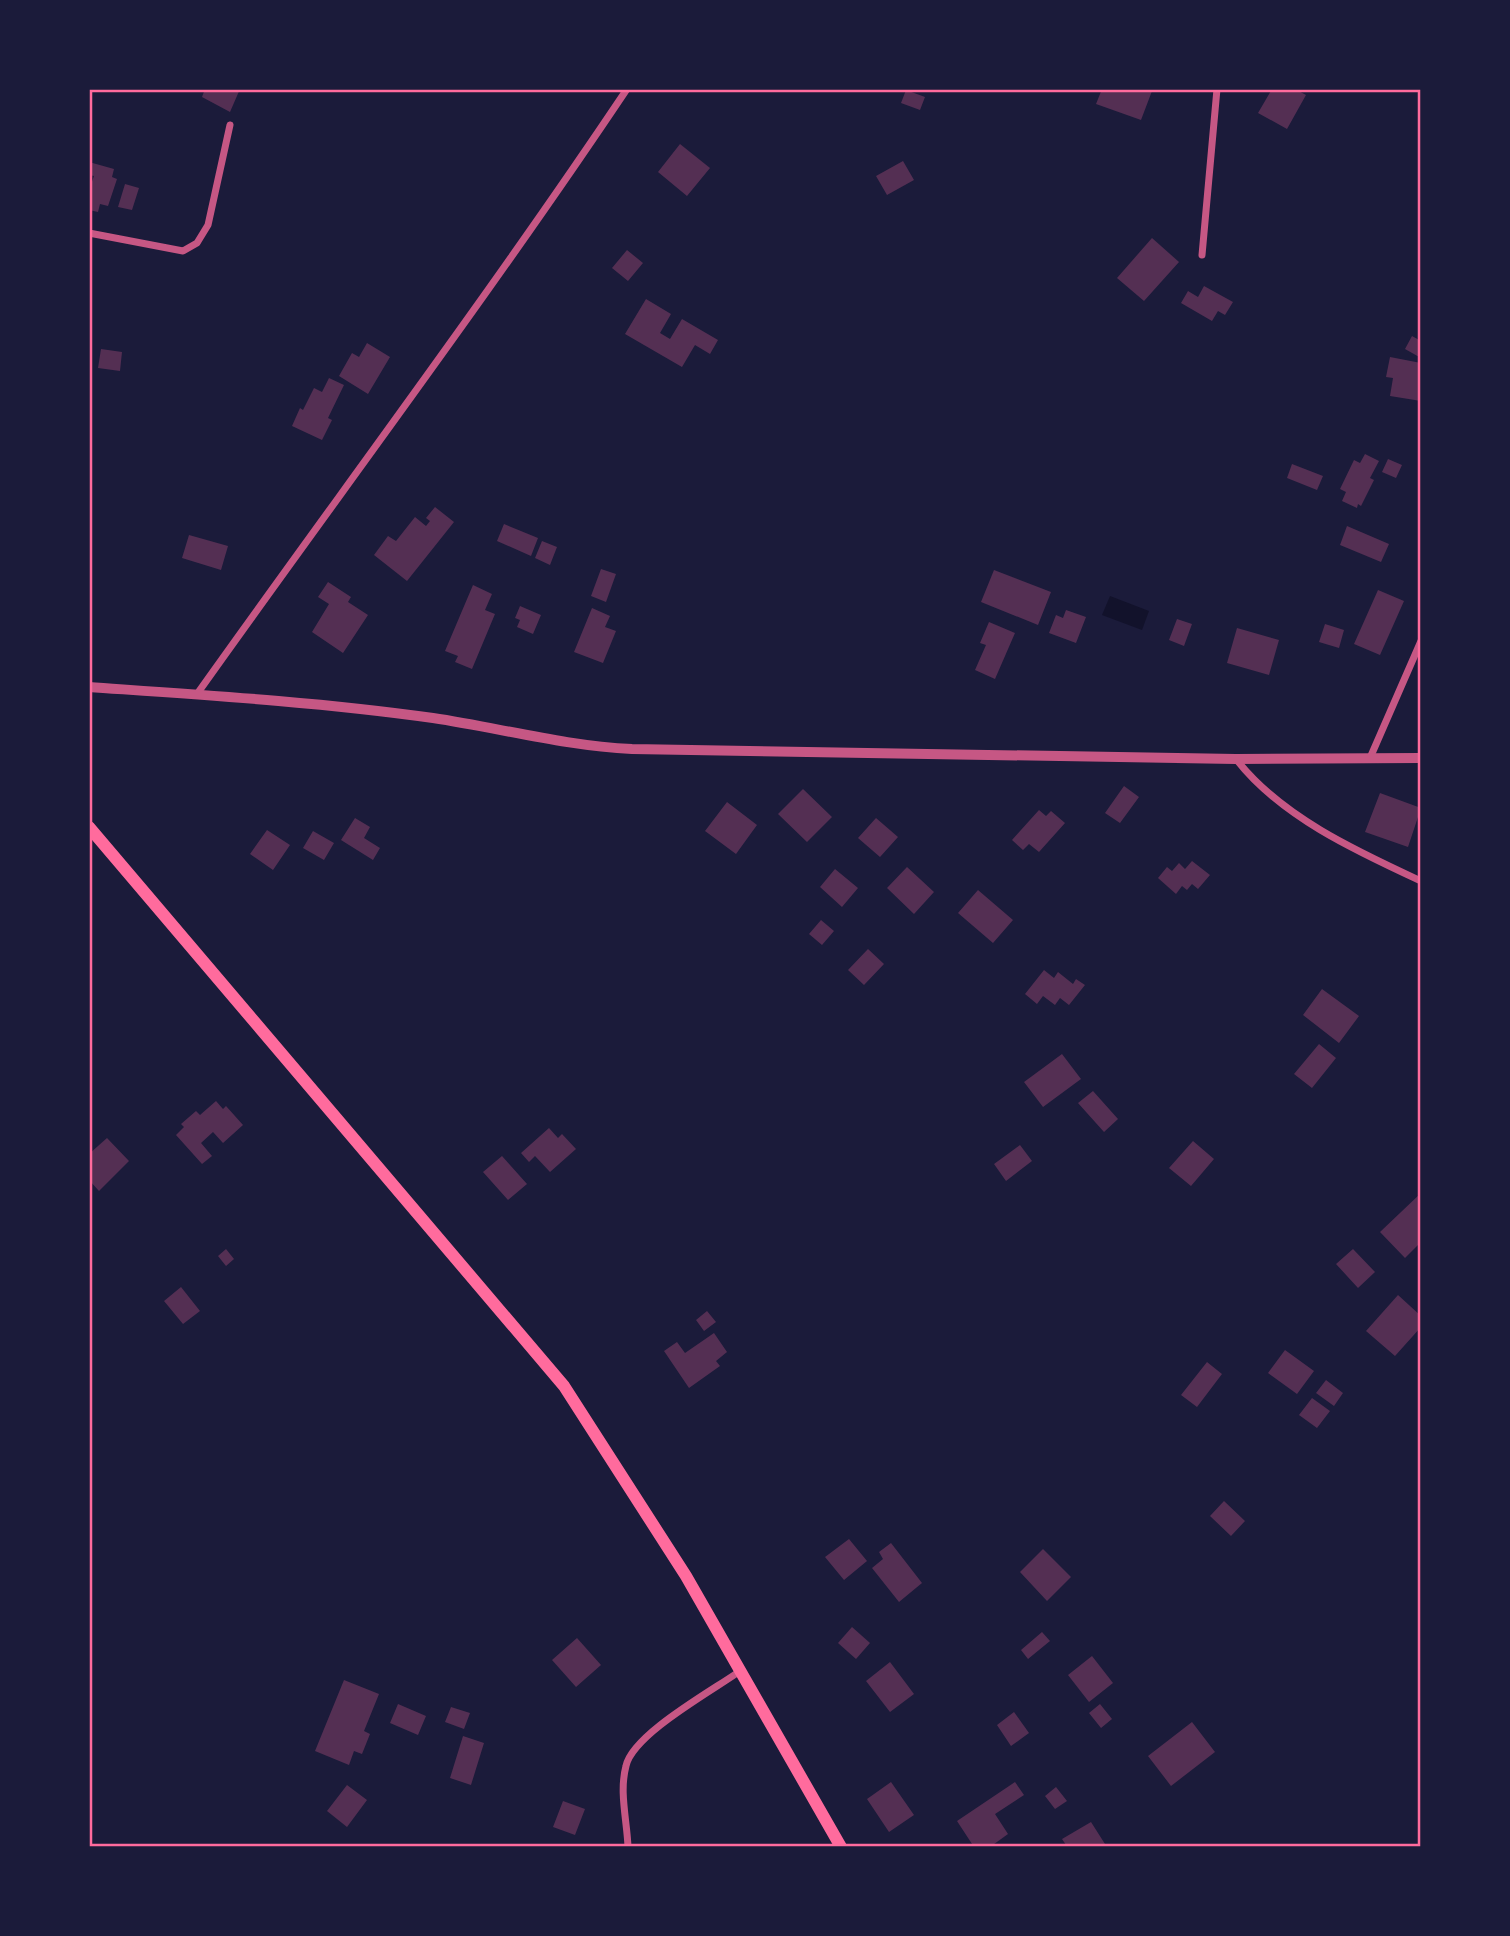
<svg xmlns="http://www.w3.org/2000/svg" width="1510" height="1936" font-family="'Titillium Web',sans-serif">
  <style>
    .water { fill: #12122b }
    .building { fill: #542f53 }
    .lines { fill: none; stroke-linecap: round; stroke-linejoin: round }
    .minor { stroke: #c65784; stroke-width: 7 }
    .tertiary { stroke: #c65784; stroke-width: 10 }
    .secondary { stroke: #ff6b9d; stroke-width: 12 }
    .neatline { fill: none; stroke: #ff6b9d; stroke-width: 2.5 }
  </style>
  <rect width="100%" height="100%" fill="#1b1b3a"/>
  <path class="water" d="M1110 596 1149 611 1142 630 1102 615Z"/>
  <path class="building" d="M205 89H240L230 112 202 97Z
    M1102 89H1148L1152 91 1141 120 1096 104Z
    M1272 89H1295L1306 95 1287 129 1258 113Z
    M906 90 925 97 920 110 901 103Z
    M680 144 710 168 687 196 658 172Z
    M903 161 914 180 887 195 876 176Z
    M89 162 114 169 112 177 117 179 108 206 100 204 98 212 89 210V190L94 176 89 175Z
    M125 184 139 188 132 210 118 207Z
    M1152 238 1179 262 1144 301 1117 278Z
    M627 250 643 263 628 281 612 268Z
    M1204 286 1233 302 1225 315 1218 311 1212 321 1181 303 1188 291 1198 297Z
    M646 299 671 314 660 333 670 339 682 319 718 340 710 354 695 345 682 367 625 334Z
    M1412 336 1421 341V358L1405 349Z
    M367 343 390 357 368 394 339 376 352 353 359 357Z
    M101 349 122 352 120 371 98 368Z
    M1390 357 1421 363V401L1390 396 1393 378 1386 377Z
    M329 378 344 385 328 418 332 420 322 440 292 426 300 408 303 410 314 388 322 392Z
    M1365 454 1379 461 1370 478 1374 480 1361 506 1358 504 1357 508 1342 501 1346 492 1340 489 1354 460 1360 463Z
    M1388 459 1402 465 1396 478 1382 472Z
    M1292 464 1323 476 1317 490 1287 478Z
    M435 507 454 522 407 581 374 555 388 536 396 541 415 517 426 526 430 521 426 518Z
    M504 524 538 538 531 556 497 541Z
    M1347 526 1389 544 1381 562 1340 545Z
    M189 535 228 546 221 570 182 558Z
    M542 541 557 547 550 565 535 558Z
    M601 569 616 574 606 602 591 596Z
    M994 570 1051 592 1038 625 981 602Z
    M328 582 351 597 348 602 368 615 343 653 312 632 329 604 318 597Z
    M473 585 492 594 485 610 495 614 472 669 455 662 458 656 445 651Z
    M1378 590 1404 601 1380 655 1354 644Z
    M520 606 541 615 533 634 517 627 520 620 515 618Z
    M592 608 610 616 605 627 616 631 603 663 574 652Z
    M1066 610 1086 617 1076 643 1049 633 1056 615 1063 618Z
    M1177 619 1192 624 1184 646 1169 640Z
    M989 622 1015 633 995 679 975 670 986 645 980 643Z
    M1325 624 1344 630 1339 648 1319 642Z
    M1237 628 1279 640 1269 675 1227 663Z
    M1124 786 1139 797 1120 823 1105 813Z
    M803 789 832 817 807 842 778 814Z
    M1380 793 1421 808 1408 847 1365 832Z
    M727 802 757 825 736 854 705 831Z
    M1039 810 1046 816 1051 811 1065 823 1039 852 1029 844 1023 850 1012 840Z
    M355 818 370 827 364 838 380 848 373 860 341 840Z
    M876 818 898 837 880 857 858 838Z
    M267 830 290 845 273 870 250 854Z
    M313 831 334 843 324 860 303 848Z
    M1192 861 1210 875 1198 889 1192 884 1187 890 1182 886 1176 894 1158 878 1167 867 1172 871 1179 863 1185 869Z
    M907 867 934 892 914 914 887 888Z
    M835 869 858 888 842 907 820 887Z
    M978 890 1013 920 993 943 958 913Z
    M821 920 834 931 822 945 809 934Z
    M868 949 884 964 864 985 848 970Z
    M1044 970 1054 978 1058 972 1073 984 1076 979 1085 985 1069 1005 1060 998 1055 1005 1043 996 1037 1004 1025 994Z
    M1322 989 1359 1016 1339 1043 1303 1015Z
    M1319 1044 1336 1058 1312 1088 1294 1074Z
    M1062 1054 1081 1079 1043 1107 1024 1082Z
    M1093 1091 1118 1119 1104 1132 1078 1103Z
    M216 1101 223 1109 226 1106 243 1125 223 1143 213 1132 201 1143 212 1156 202 1164 176 1135 184 1127 181 1124 196 1111 200 1115Z
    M549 1128 558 1138 562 1134 576 1149 550 1172 535 1156 529 1162 521 1153Z
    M107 1138 129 1161 99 1191 89 1180V1154Z
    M1193 1141 1214 1159 1191 1186 1169 1168Z
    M1020 1145 1032 1161 1006 1181 994 1164Z
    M502 1156 527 1184 508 1200 483 1172Z
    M1421 1193V1242L1405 1258 1380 1232Z
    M226 1249 234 1259 226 1266 218 1256Z
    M1353 1249 1375 1272 1358 1288 1336 1264Z
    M181 1287 200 1311 183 1324 164 1301Z
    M1398 1295 1421 1316V1327L1395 1356 1366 1331Z
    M707 1311 716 1322 704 1331 696 1320Z
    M714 1333 727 1352 716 1361 720 1366 689 1388 664 1351 677 1342 685 1353Z
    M1285 1350 1314 1371 1297 1394 1268 1373Z
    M1207 1362 1222 1374 1197 1407 1181 1395Z
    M1326 1380 1343 1393 1334 1406 1316 1393Z
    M1312 1398 1330 1411 1317 1428 1299 1415Z
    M1224 1501 1245 1521 1231 1536 1210 1516Z
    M849 1539 867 1561 844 1580 825 1557Z
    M891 1543 922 1583 899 1602 872 1568 883 1559 879 1552Z
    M1043 1549 1071 1577 1047 1601 1020 1572Z
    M852 1627 870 1643 856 1659 838 1643Z
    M1042 1632 1050 1641 1028 1659 1021 1650Z
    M577 1638 601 1665 576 1687 552 1660Z
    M1092 1656 1113 1683 1089 1702 1068 1675Z
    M890 1662 914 1694 890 1712 866 1681Z
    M344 1680 379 1694 364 1731 370 1734 362 1754 354 1751 349 1765 315 1751Z
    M398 1704 426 1716 418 1735 390 1723Z
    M1100 1704 1112 1719 1101 1728 1089 1713Z
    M451 1707 470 1713 464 1729 445 1722Z
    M1014 1712 1029 1733 1011 1746 997 1725Z
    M1192 1722 1215 1752 1171 1786 1148 1756Z
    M463 1736 484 1743 471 1785 450 1778Z
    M891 1782 914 1815 889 1832 867 1799Z
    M1015 1782 1024 1795 995 1814 1008 1834 990 1847H974L957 1821Z
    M347 1785 367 1800 347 1827 327 1811Z
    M1056 1787 1067 1801 1055 1809 1045 1796Z
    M563 1801 585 1809 575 1835 553 1827Z
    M1091 1822 1105 1844 1101 1847H1062L1066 1845 1062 1839Z"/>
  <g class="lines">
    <path class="minor" d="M89 233 183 251 197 243 208 225 230 125
      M1202 255 1217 89
      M197 694C340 493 489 295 627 89
      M1370 758 1421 641
      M1236 759C1280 816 1356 851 1421 881
      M628 1847C627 1820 619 1792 626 1766 633 1734 712 1691 740 1671"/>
    <path class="tertiary" d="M89 687C204 695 319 702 433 718 500 728 565 746 632 749L1236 759 1421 758"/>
    <path class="secondary" d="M89 827 564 1386 686 1576 841 1847"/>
  </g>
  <rect width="1510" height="1936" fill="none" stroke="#1b1b3a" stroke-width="182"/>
  <rect x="91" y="91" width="1328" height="1754" class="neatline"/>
</svg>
